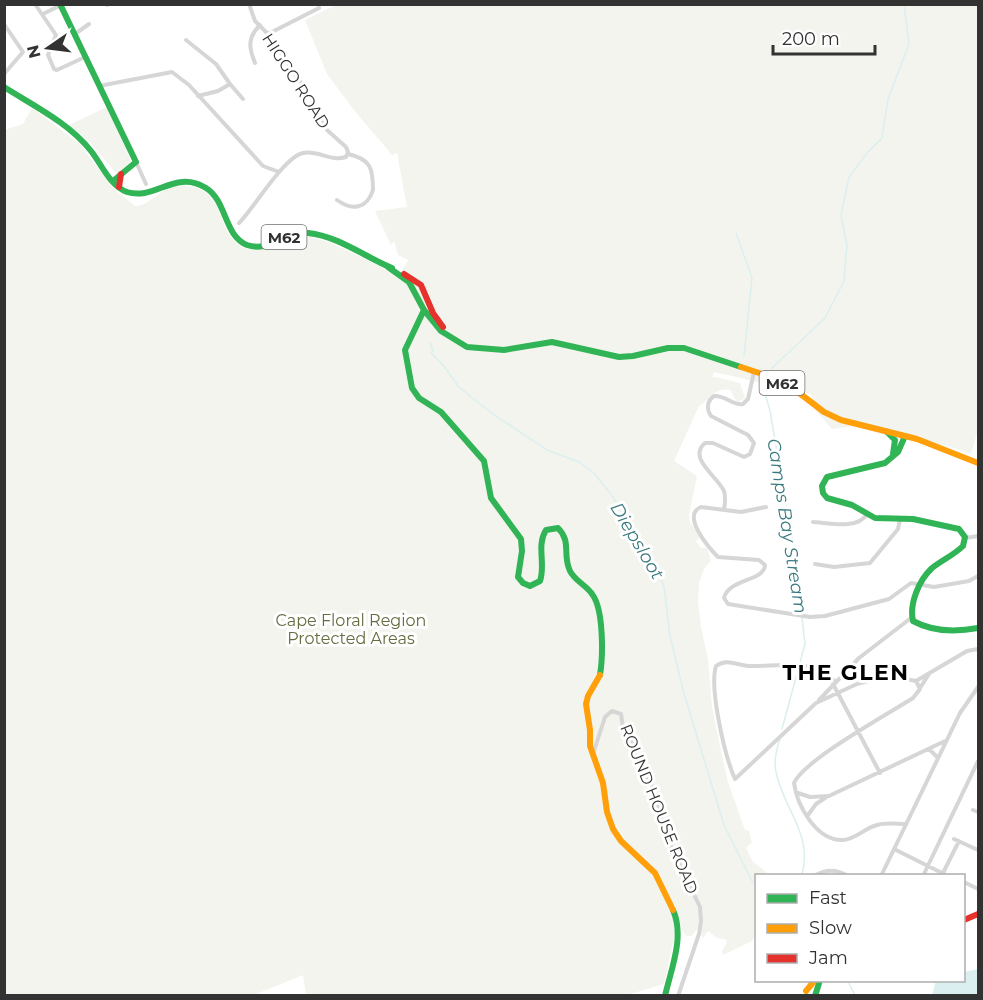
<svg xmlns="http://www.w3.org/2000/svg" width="983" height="1000" font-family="Montserrat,sans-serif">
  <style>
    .green { fill: #f3f4ed }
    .water { fill: #dbeff0 }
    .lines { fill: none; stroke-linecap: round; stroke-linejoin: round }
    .stream { stroke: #dbeff0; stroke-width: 1.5 }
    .street { stroke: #d6d6d6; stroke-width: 4 }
    .fast { stroke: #30b455; stroke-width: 6 }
    .slow { stroke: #ff9f0a; stroke-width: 6 }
    .jam { stroke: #e5322d; stroke-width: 6 }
    .labels { text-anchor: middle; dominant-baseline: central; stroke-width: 6; stroke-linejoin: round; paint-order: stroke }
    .shield { fill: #fff; stroke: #707070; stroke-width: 1.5 }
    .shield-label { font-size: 15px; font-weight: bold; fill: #323232 }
    .street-label { font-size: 16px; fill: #323232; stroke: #fff }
    .park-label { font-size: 16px; fill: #636d3f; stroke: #fff }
    .water-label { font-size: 18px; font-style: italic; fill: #3a7a7f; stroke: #fff }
    .district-label { font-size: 22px; font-weight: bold; letter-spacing: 1.5px; fill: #000; stroke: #fff }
  </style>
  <rect width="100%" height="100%" fill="#fff"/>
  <path class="green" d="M336 5H978V430L971 454 945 445 921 444 884 429 862 425 832 429 815 410 811 394 714 372 712 377H716L740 383 745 398 738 402 734 398 731 390C714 387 711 399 699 406L674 461 697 476 689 515 690 522 700 537 696 541 701 548H707L711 561 704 569 699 583 698 602 701 627 708 659 712 707 721 751 728 782 745 830 749 831 752 842 746 848 753 862 770 875 756 876V937H754L752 941 723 955 722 951 727 942 725 939 717 938 708 931 703 938 700 930 698 928 692 936H686L682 931 680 920 674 918 675 934 664 984 627 995H306L303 975 254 995H5L4 130 23 124 32 108 80 144 113 188 135 206C152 207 161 182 188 186 228 191 215 233 243 247 266 258 281 236 303 236 325 236 378 266 399 277L408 260 398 255 394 241 391 245 375 211 407 207 397 153 392 155 354 110 327 74 305 20Z
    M107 107 131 161 117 174 87 139 69 125Z"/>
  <path class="water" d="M978 969V995H932L936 981 964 980V972Z"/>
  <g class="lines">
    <path class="stream" d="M736 233 752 278 744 356
      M430 343 433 351 431 353 443 365 459 387 490 412 547 450 579 462 594 473 613 497 641 541 664 586 670 636 683 690 724 825 752 881 756 884
      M771 369 825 318 844 281 847 246 841 215 849 177 868 152 882 138 888 99 909 44 904 4
      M765 393 770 411 797 566 802 614
      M782 729 805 644 802 618
      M780 739C776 751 773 763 777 776 785 810 813 836 802 874
      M847 980 855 995"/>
    <path class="street" d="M35 4 56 35 48 55 54 69 57 70 85 57
      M107 4V5
      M43 14 61 5
      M4 24 23 52 4 74
      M75 34 89 24
      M268 34 319 8
      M186 40 216 64 230 84 243 99
      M255 63C249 48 247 38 260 25
      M99 86 172 72 189 85 263 166 279 172
      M198 96 218 91 230 84
      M136 162 146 184
      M337 200C352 211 367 209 373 190 373 167 370 159 348 154
      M239 223C254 208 284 157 303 153 318 150 331 162 346 157L348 152 346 147 327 130 312 99 268 34 255 21 249 4
      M766 507 741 512 701 507C681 515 708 547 718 557L759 560 765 565C764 582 729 578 724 598L728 604 810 617 825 616 889 599 911 583 934 587 969 581 978 576
      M724 510C725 504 726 497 724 491 718 477 687 458 705 443H713L744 457 750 454 754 443 748 435 711 416C706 409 707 401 714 396 726 395 732 406 743 404L748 399 754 372
      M813 522C829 523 858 530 867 514
      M965 538 978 536
      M815 564 834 567 870 563 898 529 900 519
      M835 682C816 657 775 667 748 666 736 665 727 658 716 666 709 688 725 757 735 779L816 703 857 684 871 680 895 677 916 681 967 651 978 649
      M833 684 880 773
      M920 688 929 674
      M819 700 859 658 911 618
      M929 749 938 758
      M593 754 605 717 612 711 621 714 623 728 632 737 636 762 651 783 669 842 700 907 701 921 699 934 678 996
      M798 793 810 797 829 796 945 741
      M973 810 978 812
      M808 815 816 804 828 796
      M906 824C897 824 886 822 877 825 865 828 856 839 843 840 816 841 797 805 794 783 804 760 888 714 913 698L920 689 916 681
      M954 839 978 850
      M894 849 948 876
      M943 873 959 841
      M814 876C827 869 835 869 848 876
      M881 876 960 713 978 687
      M923 876 978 761
      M964 882 978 889"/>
    <path class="fast" d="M60 4 136 162 113 181
      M4 87C34 106 69 123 91 151 102 165 110 186 127 192 155 201 175 169 206 188 227 201 224 236 247 245 269 253 287 231 308 233 338 236 365 257 392 268
      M388 267 409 282 424 310 441 331 467 347 504 350 552 342 619 357 633 356 668 348H684L741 367
      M424 310 405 350 412 388 419 398 441 412 484 461 491 498 521 539 522 551 518 577 523 583 530 586 540 581C546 564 536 546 546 530L558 528C572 542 562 555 570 571 575 581 586 585 592 594 604 609 603 657 600 675
      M887 432 895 440 893 454
      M905 436 898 452 885 463 827 477 822 486 823 493 827 498 852 505 875 518 913 519 959 529 965 537 963 546C954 555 942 560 932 568 919 580 909 604 913 621 933 632 956 632 978 628
      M665 996C671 969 685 937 673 910
      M815 996 820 980"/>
    <path class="slow" d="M741 367 774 378 794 389 824 412 841 420 917 439 978 463
      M600 675 588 696 586 704 590 730V746L603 783 607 812 613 829 621 841 655 873 673 910
      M806 991 815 980"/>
    <path class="jam" d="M119 187 121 174
      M404 274 421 285 433 313 443 327
      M964 920 978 914"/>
  </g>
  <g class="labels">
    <g class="shield">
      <rect x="261.5" y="225" width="45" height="24" rx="4.5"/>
      <rect x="759.5" y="371" width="45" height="24" rx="4.5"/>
    </g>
    <g class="shield-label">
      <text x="284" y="237">M62</text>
      <text x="782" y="383">M62</text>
    </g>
    <g class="street-label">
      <text transform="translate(296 81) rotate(57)">HIGGO ROAD</text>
      <text transform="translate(659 809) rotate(68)">ROUND HOUSE ROAD</text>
    </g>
    <g class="park-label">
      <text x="351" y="620">Cape Floral Region<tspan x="351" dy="18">Protected Areas</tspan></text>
    </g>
    <g class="water-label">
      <text transform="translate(787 526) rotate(81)">Camps Bay Stream</text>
      <text transform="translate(637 541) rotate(59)">Diepsloot</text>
    </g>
    <g class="district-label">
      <text x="846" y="672">THE GLEN</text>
    </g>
  </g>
  <rect width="983" height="1000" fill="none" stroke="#323232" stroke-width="12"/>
  <rect x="755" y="874" width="210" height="108" fill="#ffffff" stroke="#adadad" stroke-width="1.5"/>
  <rect x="767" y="894" width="30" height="9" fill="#30b455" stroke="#adadad" stroke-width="1.5"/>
  <text x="809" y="904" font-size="18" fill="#323232">Fast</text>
  <rect x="767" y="924" width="30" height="9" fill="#ff9f0a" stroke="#adadad" stroke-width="1.5"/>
  <text x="809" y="934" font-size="18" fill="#323232">Slow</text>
  <rect x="767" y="954" width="30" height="9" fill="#e5322d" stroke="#adadad" stroke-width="1.5"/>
  <text x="809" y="964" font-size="18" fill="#323232">Jam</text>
  <g transform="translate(48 48) rotate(256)" stroke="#ffffff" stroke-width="4.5" paint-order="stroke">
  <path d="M0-4.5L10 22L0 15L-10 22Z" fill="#323232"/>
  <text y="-9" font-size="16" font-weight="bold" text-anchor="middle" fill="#323232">N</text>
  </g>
  <path d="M773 45v9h102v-9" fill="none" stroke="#323232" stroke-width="3"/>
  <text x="782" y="45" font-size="18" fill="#323232" stroke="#ffffff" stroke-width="4.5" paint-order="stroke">200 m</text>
</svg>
